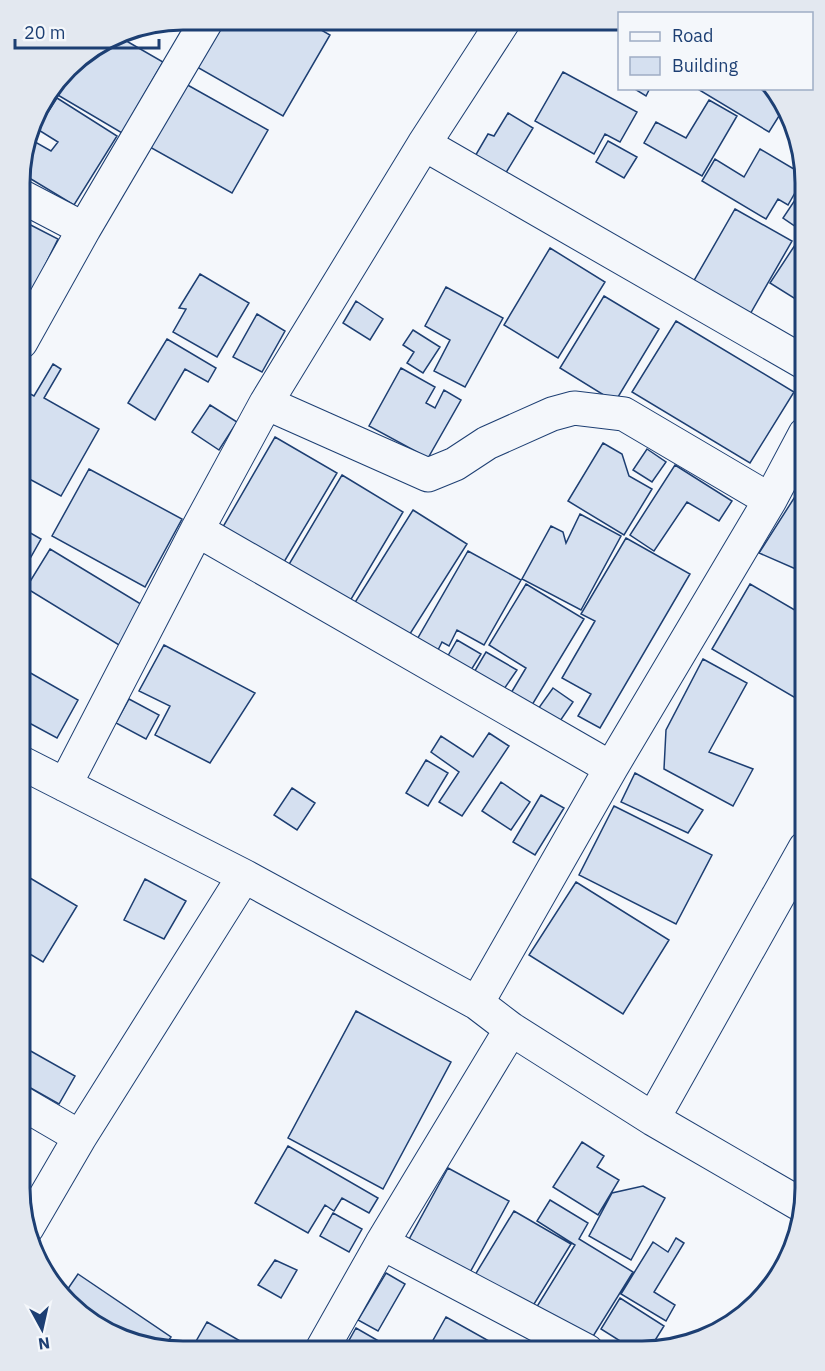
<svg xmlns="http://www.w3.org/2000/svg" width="825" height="1371" font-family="'IBM Plex Sans',sans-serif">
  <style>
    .building { fill: #d5e0f0; stroke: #1d3f73; stroke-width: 1.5 }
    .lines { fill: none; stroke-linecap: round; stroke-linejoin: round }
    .minor-casing { stroke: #1d3f73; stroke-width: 35 }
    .minor { stroke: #f4f7fb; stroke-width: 33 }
    .rim { fill: none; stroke: #1d3f73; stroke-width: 3 }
  </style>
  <rect width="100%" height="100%" fill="#f4f7fb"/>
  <path class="building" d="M225 20H304L330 35 283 116 197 67Z
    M116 35 163 62 122 133 51 91 75 60Z
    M563 72 637 112 620 142 605 134 594 154 535 121Z
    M184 83 268 130 232 193 148 146Z
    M633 88H650L646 96Z
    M696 88H759L778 100 784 108 769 132Z
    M57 98 117 136 74 205 21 173V162L30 139 51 151 58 142 37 129Z
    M709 100 737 116 702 176 644 143 656 122 686 138Z
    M508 113 533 128 504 176 474 158 488 134 494 136Z
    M608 141 637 157 624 178 596 162Z
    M760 149 804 175V177L788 205 778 199 766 219 702 181 715 159 744 177Z
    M805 185V233L783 218Z
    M735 209 792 241 749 316 692 284Z
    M21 220 58 239 21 314Z
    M797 242 805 247V305L770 283Z
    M550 248 605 282 558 358 504 325Z
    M200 274 249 303 217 357 173 332 186 309 179 308Z
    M446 287 503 318 465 387 434 371 450 340 425 326Z
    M604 296 659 329 615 402 560 368Z
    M356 301 383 319 370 340 343 323Z
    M257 314 285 331 262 372 233 357Z
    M676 321 794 392 750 463 632 392Z
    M413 330 440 347 423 373 407 363 414 352 403 345Z
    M167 339 216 368 208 382 185 369 155 420 128 403Z
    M53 364 61 369 44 398 99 429 61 496 20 474 21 389 34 396Z
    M401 368 435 387 426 403 435 408 444 390 461 400 428 458 369 426Z
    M210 405 237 422 219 450 192 432Z
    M275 437 337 473 284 562 220 532Z
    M603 443 622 454 629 476 652 489 624 535 568 501Z
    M647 449 666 462 652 482 633 470Z
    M675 465 732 501 719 521 687 502 654 551 630 535Z
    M89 469 182 519 145 587 52 536Z
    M342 475 403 512 350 601 288 566Z
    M805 481V573L759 553Z
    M413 510 467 544 408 637 354 604Z
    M580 514 621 536 581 610 522 579 551 526 563 532 566 543Z
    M20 527 41 539 23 571 20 570Z
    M626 538 690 574 600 728 578 716 591 694 562 678 595 621 581 614Z
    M50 549 144 606 119 645 26 588Z
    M468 551 521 580 484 645 457 630 449 646 442 642 436 654 415 643Z
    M526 584 584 619 532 705 511 693 526 668 489 645Z
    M750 584 805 616V689L799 700 712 649Z
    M457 640 481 654 468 675 445 661Z
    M164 645 255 693 210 763 155 735 170 706 139 691Z
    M486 652 517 670 502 692 473 674Z
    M703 659 747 683 709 752 753 769 733 806 664 769 666 730Z
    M20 667 78 700 57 738 20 718Z
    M553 688 573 702 558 724 538 709Z
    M129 699 159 715 146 739 116 723Z
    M489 733 509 746 462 816 439 802 459 772 431 752 441 736 473 757Z
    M426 760 448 773 428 806 406 793Z
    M635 773 703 810 688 833 621 802Z
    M501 782 530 802 511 830 482 811Z
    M292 788 315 803 297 830 274 815Z
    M541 795 564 808 535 855 513 842Z
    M614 806 712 855 676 924 579 875Z
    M20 872 77 906 43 962 20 948Z
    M145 879 186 901 164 939 124 920Z
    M576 882 669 940 623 1014 529 955Z
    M356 1011 451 1062 383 1189 288 1138Z
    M20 1045 75 1076 59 1104 20 1082Z
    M582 1142 604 1156 597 1167 619 1180 598 1215 553 1187Z
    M288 1146 378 1198 369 1213 342 1198 334 1211 325 1205 308 1233 255 1203Z
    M448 1168 509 1201 468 1276 407 1243Z
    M643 1186 665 1198 631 1260 589 1236 612 1193Z
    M550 1200 588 1223 579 1239 633 1272 587 1346 533 1313 575 1245 537 1221Z
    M514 1211 571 1244 531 1309 475 1275Z
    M333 1213 362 1229 349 1252 320 1236Z
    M676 1238 684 1243 654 1292 675 1305 666 1321 621 1294 653 1242 668 1252Z
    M275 1260 297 1270 281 1298 258 1285Z
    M386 1273 405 1284 378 1331 358 1320Z
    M78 1274 171 1337 162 1350 83 1317 65 1293Z
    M620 1298 664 1326 649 1350 636 1351 601 1329Z
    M446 1317 505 1350 427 1351Z
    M207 1322 242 1342 237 1350H191Z
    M356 1328 396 1351H343Z"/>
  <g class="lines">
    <defs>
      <path id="minor" d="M424 144 805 363
        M21 196 84 229
        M21 342 84 229 207 20
        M266 403 428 475 455 464 487 443 552 414 574 408 624 414 770 500
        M197 530 611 768
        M20 762 244 876 477 1003 511 1029 653 1119 803 1206
        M65 785 197 530 266 403 424 144 503 22
        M477 1003 611 768 770 500 805 434
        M20 1102 80 1137
        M653 1119 805 848
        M27 1228 80 1137 244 876
        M382 1243 587 1351
        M321 1351 382 1243 511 1029"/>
    </defs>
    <use href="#minor" class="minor-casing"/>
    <use href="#minor" class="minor"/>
  </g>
  <path d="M0 0H825V1371H0ZM183 30H642A153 153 0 0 1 795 183V1188A153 153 0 0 1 642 1341H183A153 153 0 0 1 30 1188V183A153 153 0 0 1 183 30Z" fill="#e3e8f0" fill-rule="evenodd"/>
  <path class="rim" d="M183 30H642A153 153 0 0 1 795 183V1188A153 153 0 0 1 642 1341H183A153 153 0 0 1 30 1188V183A153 153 0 0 1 183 30Z"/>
  <rect x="618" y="12" width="195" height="78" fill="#f4f7fb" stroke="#9eadc5" stroke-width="1.5"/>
  <rect x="630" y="32" width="30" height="9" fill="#f4f7fb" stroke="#9eadc5" stroke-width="1.5"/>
  <text x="672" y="42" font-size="18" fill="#1d3f73">Road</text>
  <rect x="630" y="57" width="30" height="18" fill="#d5e0f0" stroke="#9eadc5" stroke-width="1.5"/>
  <text x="672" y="72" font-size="18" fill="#1d3f73">Building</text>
  <g transform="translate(42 1329) rotate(172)" stroke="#f4f7fb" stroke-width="4.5" paint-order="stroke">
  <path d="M0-4.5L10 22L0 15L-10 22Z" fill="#1d3f73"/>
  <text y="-9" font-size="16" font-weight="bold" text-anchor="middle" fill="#1d3f73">N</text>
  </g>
  <path d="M15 39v9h144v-9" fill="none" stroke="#1d3f73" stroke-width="3"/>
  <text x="24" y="39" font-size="18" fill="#1d3f73" stroke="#f4f7fb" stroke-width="4.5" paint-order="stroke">20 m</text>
</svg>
